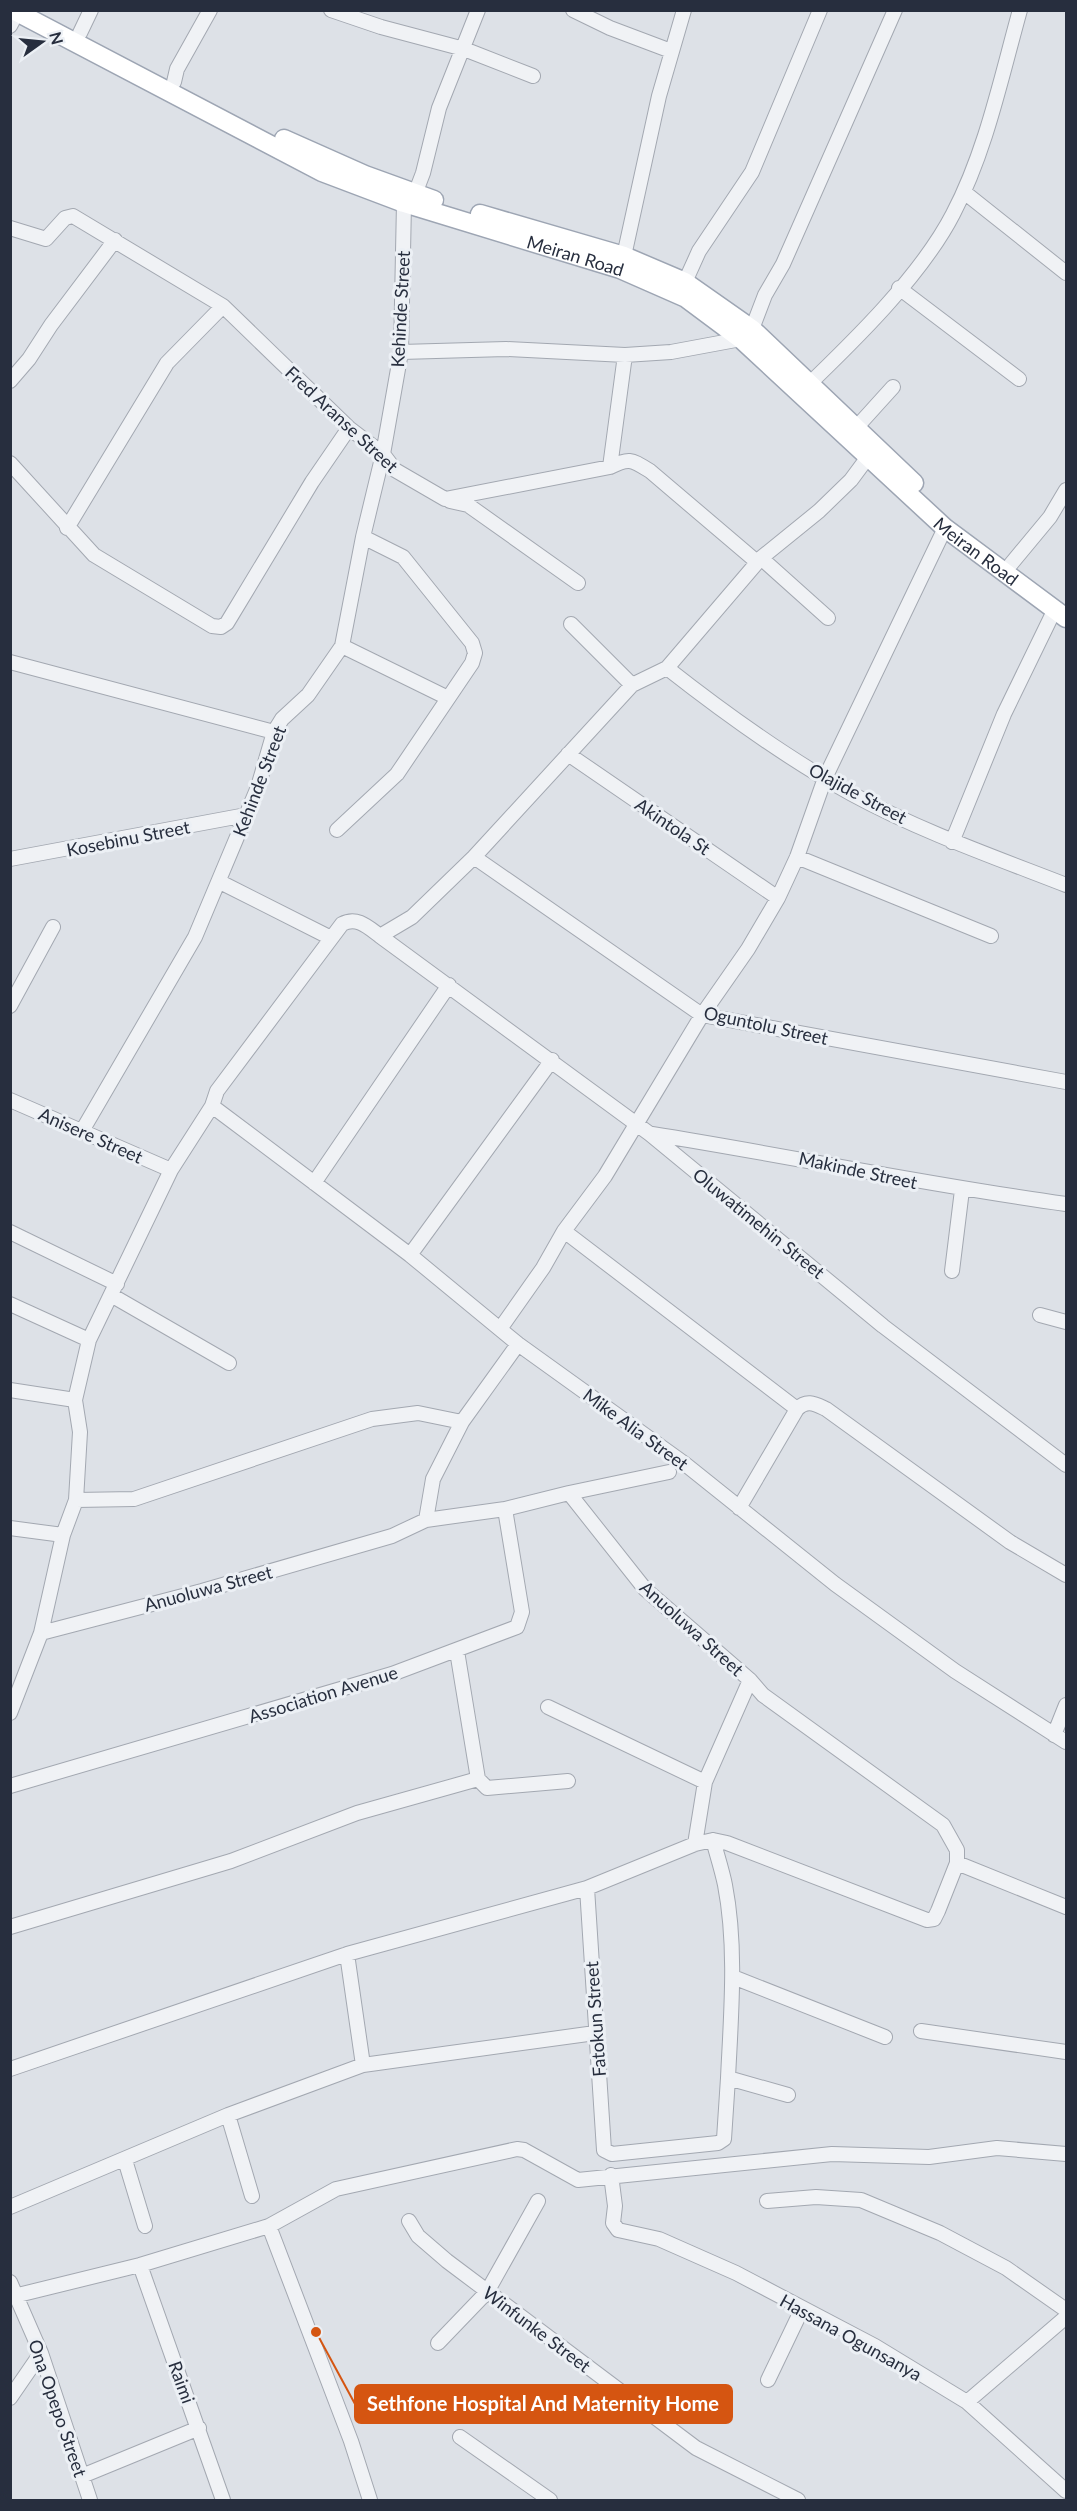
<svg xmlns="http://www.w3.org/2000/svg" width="1077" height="2511" font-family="Lato,sans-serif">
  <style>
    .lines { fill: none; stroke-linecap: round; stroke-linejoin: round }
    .minor-casing { stroke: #a3a8b1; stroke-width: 16 }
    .major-casing { stroke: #9da5b3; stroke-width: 21 }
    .minor { stroke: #f0f2f5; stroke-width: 14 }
    .major { stroke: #fff; stroke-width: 18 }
    .labels { text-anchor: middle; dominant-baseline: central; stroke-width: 6; stroke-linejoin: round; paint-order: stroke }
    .street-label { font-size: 18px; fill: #272e3e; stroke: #ecf0f5 }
    .leader { fill: none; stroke: #d55511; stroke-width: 2 }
    .callout-dot { fill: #d55511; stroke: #ecf0f5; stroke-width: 2 }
    .callout { fill: #d55511; stroke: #d55511; stroke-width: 2 }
    .callout-label { font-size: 20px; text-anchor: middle; font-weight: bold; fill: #fff }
  </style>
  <rect width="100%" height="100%" fill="#dde1e7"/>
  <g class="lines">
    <defs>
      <path id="minor" d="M331 10 381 27 464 49 533 76
        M573 10 610 28 671 51
        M10 26 17 13
        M80 33 91 10
        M174 82 177 69 210 10
        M964 192 1066 273
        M415 194 423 173 439 108 478 10
        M10 228 46 239 65 218 73 216 223 306 349 428 383 454 395 470 445 499 610 467C630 457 632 460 650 471L757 562
        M624 256 659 96 684 10
        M685 282 699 251 752 172 820 10
        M899 288 1019 379
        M752 329 765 295 783 264 895 10
        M401 352 506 349 625 355 671 352 741 339
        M10 381 29 359 51 325 115 240
        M803 390C853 342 921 276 953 214 986 151 1001 78 1020 10
        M855 429 893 387
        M10 463 94 555 212 626 221 627 227 623 312 482 349 428
        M610 467 625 355
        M450 501 468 505 578 583
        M67 528 167 363 223 306
        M761 558 828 618
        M1011 564 1050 517 1066 490
        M571 624 632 685
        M342 646 448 698
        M10 662 274 732
        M667 668C723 712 790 760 852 794 920 831 994 857 1066 885
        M568 754 778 898
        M337 830 397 774 472 663 475 653 472 643 403 557 363 537
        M952 842 1004 714 1055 609
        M474 857 702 1015 1066 1082
        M797 857 991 936
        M10 859 246 815
        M220 882 331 938
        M380 936 650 1134 883 1326 1066 1465
        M10 1006 53 927
        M10 1100 171 1170
        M212 1106 410 1255 518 1344 685 1464 835 1584 955 1671 1066 1742
        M82 1131 195 937 258 787 274 732 282 719 308 695 342 646 363 537 383 454 401 352 404 203
        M652 1134C790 1156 927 1185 1066 1204
        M314 1183 449 985
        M564 1231 797 1409C807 1399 815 1404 826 1409L1010 1542 1066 1575
        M10 1232 117 1284
        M410 1255 552 1060
        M952 1271 962 1190
        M111 1295 229 1363
        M10 1304 89 1340
        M1040 1315 1066 1322
        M500 1329 543 1268 564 1231 605 1176 702 1015 748 949 778 898 797 857 825 778 945 528
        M10 1390 75 1400
        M569 1493 669 1472
        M76 1500 134 1499 372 1419 418 1413 462 1422 518 1344
        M739 1508 797 1409
        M426 1520 433 1479 462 1422
        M10 1528 63 1535
        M41 1633 202 1591 392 1536 426 1520 505 1509 569 1493 645 1589 750 1680 763 1695 943 1825 957 1850V1863L1066 1907
        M457 1651 478 1779 487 1788 568 1781
        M548 1707 705 1782
        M10 1713 41 1633 63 1535 76 1500 80 1432 75 1400 89 1340 171 1170 212 1106 217 1091 342 924C357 916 368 927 380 936L412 917 474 857 632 685 667 668 761 558 819 511 851 480 868 457
        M1054 1735 1066 1705
        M10 1786 392 1674 517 1627 522 1612 505 1509
        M713 1840C717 1855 722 1870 725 1885 737 1947 731 2015 728 2078L788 2095
        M695 1844 705 1782 750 1680
        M587 1888 604 2150 612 2154 718 2143 724 2139 728 2078
        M10 1927 231 1861 357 1813 478 1779
        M347 1954 363 2065
        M733 1977 885 2037
        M921 2031 1066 2052
        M10 2069 347 1954 587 1888 695 1844 713 1840 727 1843 927 1920 934 1919 938 1911 957 1863
        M228 2115 252 2196
        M125 2160 145 2226
        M611 2175 615 2206 613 2223 618 2230 659 2239 736 2273 875 2346 967 2402 1066 2491
        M767 2201 816 2197 861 2200 940 2233 1006 2268 1066 2310
        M10 2207 228 2115 363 2065 595 2033
        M409 2221 418 2236 447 2261 696 2448 798 2500
        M269 2226 351 2441 370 2500
        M140 2265 223 2500
        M10 2282 41 2353 90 2500
        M10 2297 140 2265 269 2226 336 2189 517 2149 524 2150 578 2180 832 2154 929 2157 997 2148 1066 2154
        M438 2343 487 2292 538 2201
        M768 2380 802 2309
        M10 2398 41 2353
        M967 2402 1066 2317
        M460 2437 550 2500
        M82 2476 199 2428"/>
      <g id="major">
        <path id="s1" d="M13 10 322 172 404 203 620 269 686 298 741 339 945 528 1066 618"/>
        <path d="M284 139 365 175 434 200"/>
        <path d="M480 214 624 256 685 282 752 329 914 483"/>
      </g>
    </defs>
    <use href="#minor" class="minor-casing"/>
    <use href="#major" class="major-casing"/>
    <use href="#minor" class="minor"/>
    <use href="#major" class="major"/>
  </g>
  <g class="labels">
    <g class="street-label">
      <text stroke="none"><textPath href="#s1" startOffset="616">Meiran Road</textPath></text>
      <text transform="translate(400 309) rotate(-87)">Kehinde Street</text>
      <text transform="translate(342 419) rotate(43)">Fred Aranse Street</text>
      <text stroke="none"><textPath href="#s1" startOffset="1120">Meiran Road</textPath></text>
      <text transform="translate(259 781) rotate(-69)">Kehinde Street</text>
      <text transform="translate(858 793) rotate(28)">Olajide Street</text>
      <text transform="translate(673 826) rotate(34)">Akintola St</text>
      <text transform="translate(128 838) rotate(-11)">Kosebinu Street</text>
      <text transform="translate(766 1025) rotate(12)">Oguntolu Street</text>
      <text transform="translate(91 1135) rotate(24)">Anisere Street</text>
      <text transform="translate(858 1170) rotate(12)">Makinde Street</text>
      <text transform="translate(759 1223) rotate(39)">Oluwatimehin Street</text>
      <text transform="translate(636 1429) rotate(36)">Mike Alia Street</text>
      <text transform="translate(208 1588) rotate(-15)">Anuoluwa Street</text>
      <text transform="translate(692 1628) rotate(42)">Anuoluwa Street</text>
      <text transform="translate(323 1694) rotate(-17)">Association Avenue</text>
      <text transform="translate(595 2019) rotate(-94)">Fatokun Street</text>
      <text transform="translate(537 2329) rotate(37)">Winfunke Street</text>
      <text transform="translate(851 2337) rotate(29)">Hassana Ogunsanya</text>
      <text transform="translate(182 2382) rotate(70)">Raimi</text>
      <text transform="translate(58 2408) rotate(71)">Ona Opepo Street</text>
    </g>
  </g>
  <path class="leader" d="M316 2332L355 2404"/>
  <circle class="callout-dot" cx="316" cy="2332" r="6"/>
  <rect class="callout" x="355" y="2385" width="377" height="38" rx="6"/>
  <g class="callout-label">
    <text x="543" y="2411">Sethfone Hospital And Maternity Home</text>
  </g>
  <rect width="1077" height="2511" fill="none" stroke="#272e3e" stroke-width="24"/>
  <g transform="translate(42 42) rotate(75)" stroke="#ecf0f5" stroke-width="4.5" paint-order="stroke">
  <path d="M0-4.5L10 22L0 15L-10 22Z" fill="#272e3e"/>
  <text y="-9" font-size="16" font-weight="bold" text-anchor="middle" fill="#272e3e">N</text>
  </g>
</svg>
